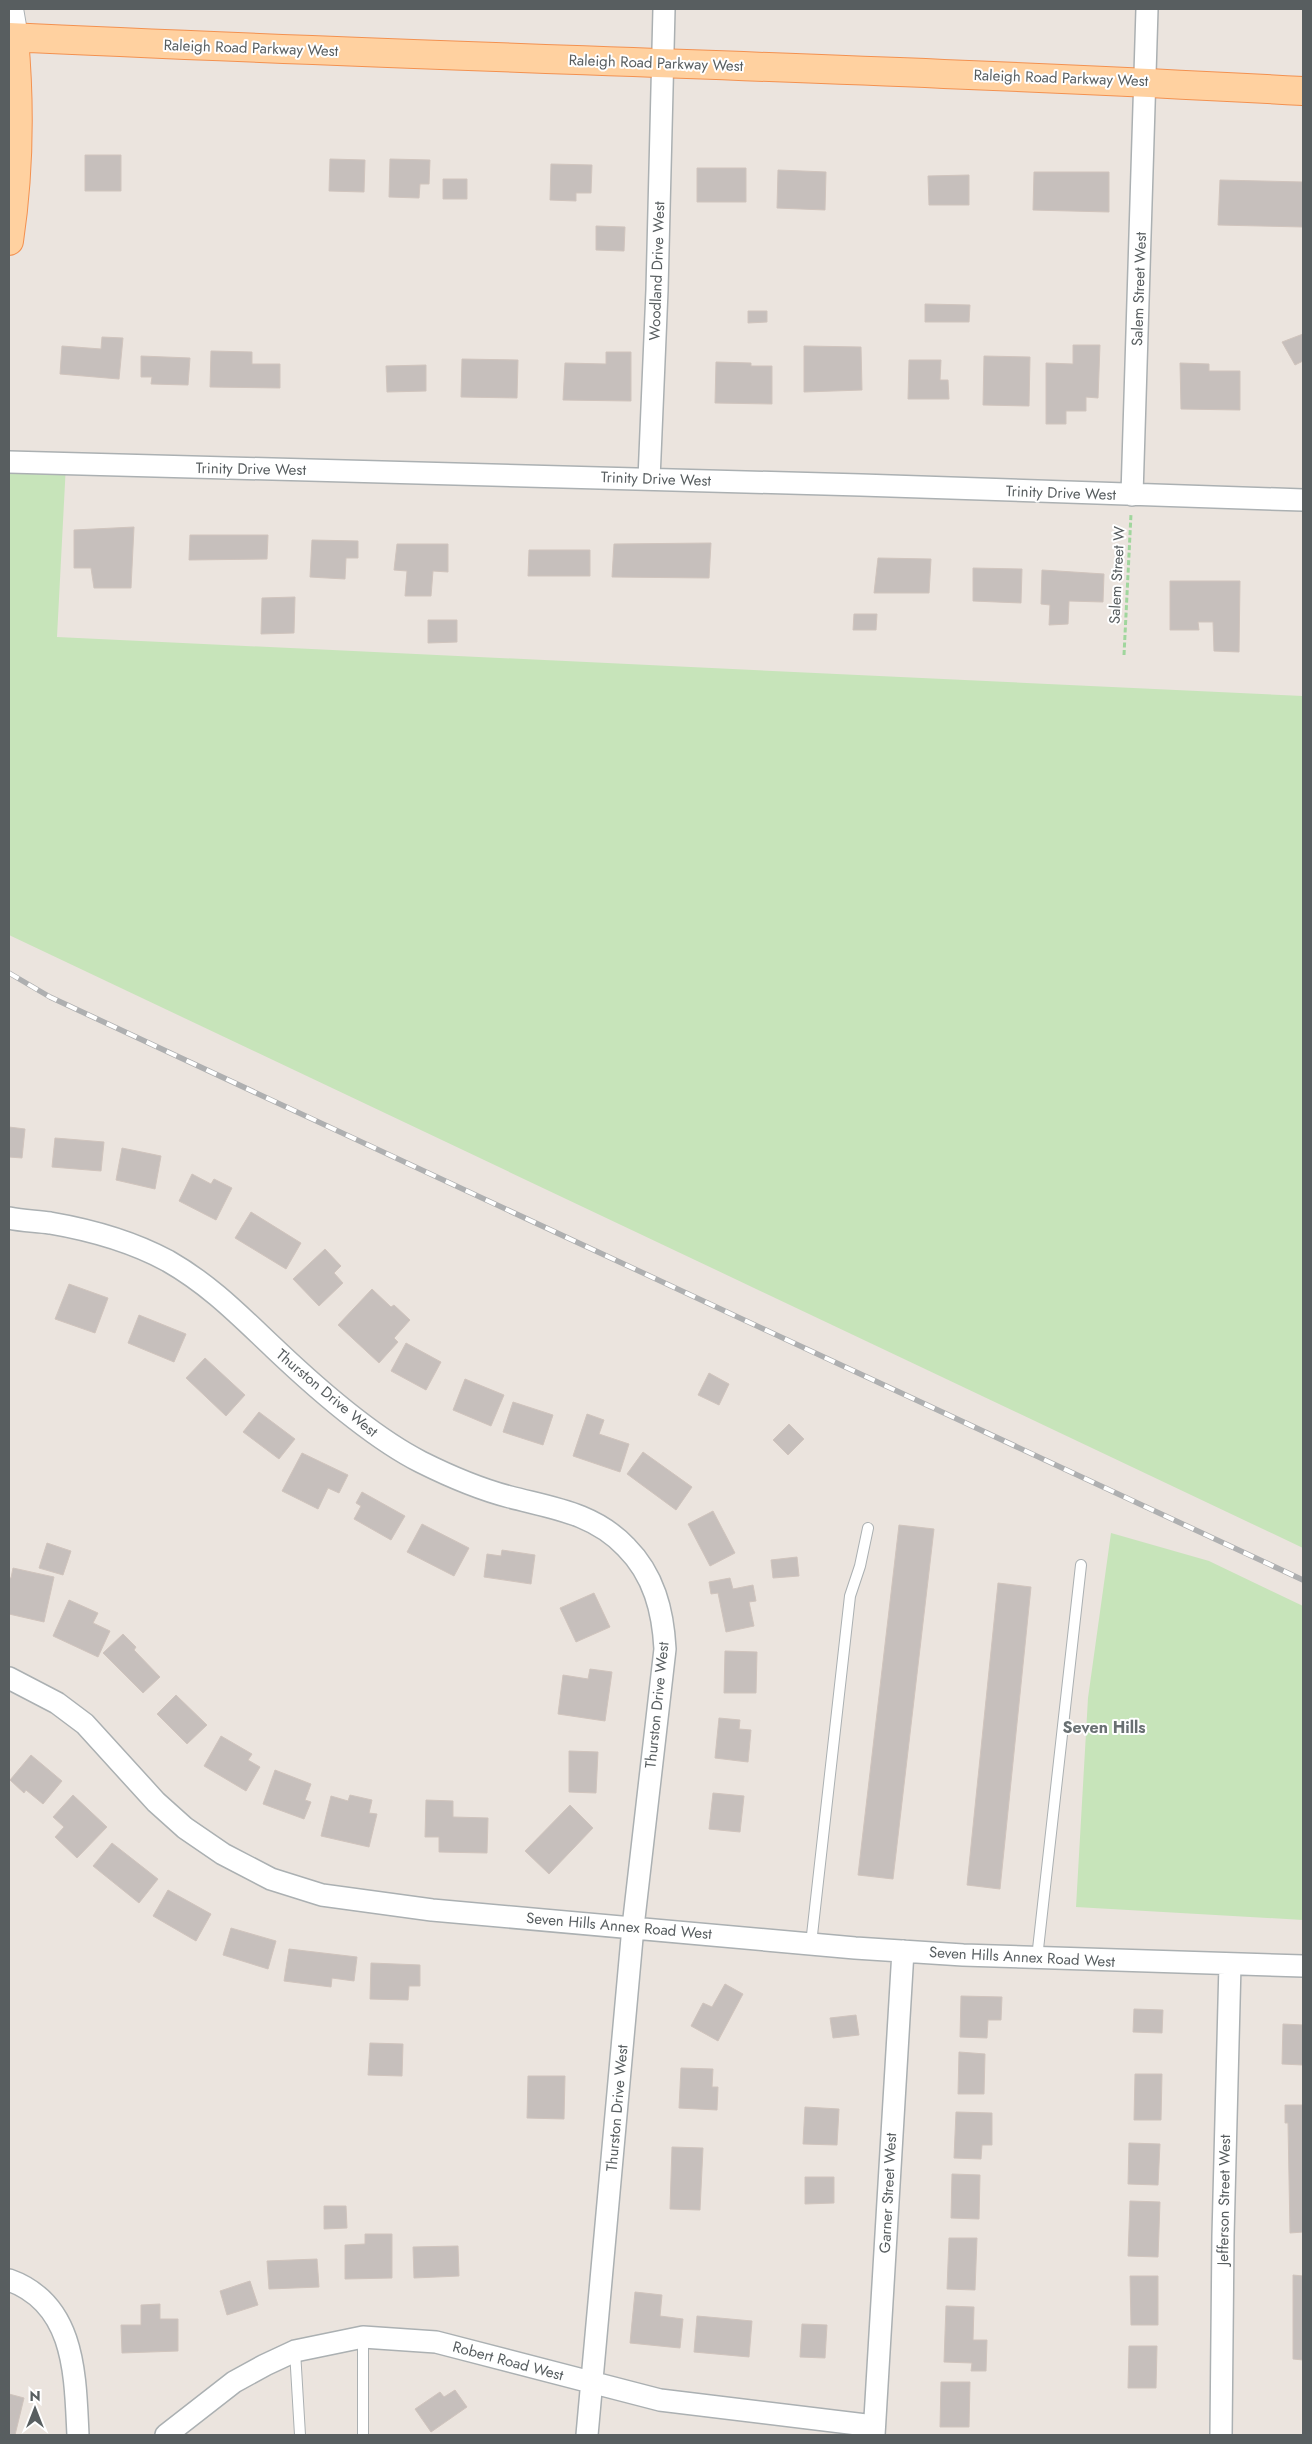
<svg xmlns="http://www.w3.org/2000/svg" width="1312" height="2444" font-family="Jost,sans-serif">
  <style>
    .green { fill: #c7e4ba }
    .building { fill: #c6bfbc; stroke: #d0c4bd }
    .lines { fill: none; stroke-linecap: round; stroke-linejoin: round }
    .service-casing { stroke: #abb0b2; stroke-width: 12 }
    .minor-casing { stroke: #abb0b2; stroke-width: 24 }
    .secondary-casing { stroke: #aab0b3; stroke-width: 30 }
    .primary-casing { stroke: #f39150; stroke-width: 30 }
    .path { stroke: #a0d69d; stroke-width: 3; stroke-dasharray: 5 2.5; stroke-linecap: butt }
    .service { stroke: #fff; stroke-width: 10 }
    .minor { stroke: #fff; stroke-width: 21 }
    .secondary { stroke: #fff; stroke-width: 28 }
    .primary { stroke: #ffd1a0; stroke-width: 28 }
    .rail-casing { stroke: #aeafb0; stroke-width: 5.5 }
    .rail { stroke: #fff; stroke-width: 4; stroke-dasharray: 11; stroke-linecap: butt }
    .labels { text-anchor: middle; dominant-baseline: central; stroke-width: 4; stroke-linejoin: round; paint-order: stroke }
    .street-label { font-size: 15px; fill: #585e60; stroke: #fff }
    .neighbourhood-label { font-size: 16px; font-weight: bold; fill: #697072; stroke: #fff }
  </style>
  <rect width="100%" height="100%" fill="#ebe4de"/>
  <path class="green" d="M9 462 66 464 57 637 1303 696V1548L9 935Z
    M1111 1533 1209 1561 1303 1606V1920L1076 1907 1088 1698Z"/>
  <path class="building" d="M85 155H121V191H85Z
    M330 159 365 160 364 192 329 191Z
    M390 159 430 160 429 184H420L419 198 389 197Z
    M551 164 592 165 591 193H576V201L550 200Z
    M697 168H746V202H697Z
    M778 170 826 172 825 210 777 208Z
    M1034 172H1109V212L1033 210Z
    M969 175V205H929L928 176Z
    M443 179H467V199H443Z
    M1220 180 1303 182V227L1218 225Z
    M596 226 625 227 624 251 596 250Z
    M925 304 970 305 969 322H925Z
    M748 311H767V322L748 323Z
    M1303 334V361L1295 365 1282 342Z
    M102 337 123 338 119 379 60 374 62 346 101 349Z
    M1073 345H1100L1098 398 1086 397V411H1066V424H1046V363L1073 364Z
    M804 346 861 347 862 390 804 392Z
    M211 351 252 352V364H280V388L210 387Z
    M606 352H631V401L563 400 565 363 606 364Z
    M141 356 190 358 188 385 151 384 152 377H141Z
    M984 356 1030 357 1029 406 983 405Z
    M462 359 518 360 517 398 461 397Z
    M909 360H941L940 380H948L949 399H908Z
    M716 362 751 363V366H772V404L715 403Z
    M1180 363 1209 364V371H1240V410L1181 409Z
    M426 365V391L387 392 386 366Z
    M134 527 131 588H94L91 568H74V530Z
    M190 535H268L267 559 189 560Z
    M312 540 358 541V558H346L345 579 310 577Z
    M711 543 709 578 612 577 614 544Z
    M397 544H448V572L433 571 431 596H405L407 571 394 570Z
    M529 550H590V576H528Z
    M878 558 931 559 929 593H874Z
    M973 568 1022 569 1021 603 973 601Z
    M1042 570 1104 574 1103 602 1069 601 1068 624 1049 625 1050 605 1041 604Z
    M1170 581H1240L1239 652 1214 651 1213 622H1198L1199 630H1170Z
    M295 597 294 633 261 634 262 598Z
    M854 614H877L876 630H853Z
    M428 620H457V642L428 643Z
    M9 1127 25 1129 22 1158 9 1157Z
    M55 1138 104 1142 101 1171 52 1167Z
    M122 1148 161 1156 155 1189 116 1180Z
    M192 1174 211 1184 214 1179 232 1188 216 1220 179 1201Z
    M251 1212 301 1243 286 1269 235 1238Z
    M325 1249 341 1266 334 1273 343 1283 319 1306 293 1279Z
    M69 1284 108 1298 95 1333 55 1319Z
    M372 1289 391 1307 394 1305 410 1320 394 1338 398 1342 379 1363 338 1325Z
    M139 1315 186 1334 174 1362 128 1343Z
    M406 1343 441 1362 426 1390 391 1371Z
    M205 1358 245 1395 226 1416 186 1378Z
    M709 1373 729 1384 719 1405 698 1395Z
    M465 1379 504 1395 491 1426 453 1410Z
    M513 1402 553 1415 543 1445 503 1432Z
    M259 1412 295 1439 279 1459 243 1432Z
    M587 1414 604 1420 599 1434 629 1444 620 1472 573 1456Z
    M789 1424 804 1439 788 1455 773 1440Z
    M643 1452 692 1487 676 1510 627 1474Z
    M302 1453 348 1475 339 1493 328 1488 318 1509 282 1491Z
    M362 1492 405 1516 391 1540 354 1519 361 1506 356 1503Z
    M713 1511 735 1553 710 1566 688 1524Z
    M422 1524 469 1548 454 1576 407 1552Z
    M899 1525 934 1529 893 1879 858 1875Z
    M47 1543 71 1551 63 1575 39 1568Z
    M502 1550 535 1555 531 1584 484 1577 487 1554 501 1556Z
    M797 1557 799 1576 773 1578 771 1560Z
    M13 1568 54 1577 44 1622 9 1614V1578H11Z
    M730 1578 733 1589 753 1585 756 1601 749 1602 754 1626 726 1632 718 1593 711 1594 709 1582Z
    M998 1583 1031 1587 1000 1889 967 1885Z
    M594 1593 610 1627 576 1642 560 1608Z
    M69 1600 98 1613 93 1623 110 1631 98 1657 53 1636Z
    M123 1634 136 1647 134 1650 160 1677 143 1693 103 1653Z
    M725 1651 757 1652 756 1693H724Z
    M590 1669 612 1672 605 1721 558 1714 563 1675 588 1679Z
    M176 1695 207 1725 187 1744 157 1714Z
    M719 1718 740 1720 739 1729 751 1730 748 1762 715 1758Z
    M221 1736 252 1754 248 1760 260 1767 246 1791 204 1766Z
    M569 1751 598 1752 596 1793 569 1792Z
    M31 1755 62 1781 43 1804 26 1790 24 1793 10 1780Z
    M275 1770 311 1784 305 1800 311 1802 304 1819 263 1804Z
    M713 1793 744 1796 740 1832 709 1829Z
    M73 1795 107 1827 77 1858 55 1837 64 1827 53 1817Z
    M350 1795 372 1800 369 1813 377 1814 369 1847 321 1836 331 1796 348 1801Z
    M426 1800 453 1801V1817L488 1818 487 1853 439 1852V1837H425Z
    M570 1805 593 1828 549 1874 525 1851Z
    M112 1843 158 1879 139 1903 93 1866Z
    M168 1890 211 1914 196 1941 153 1916Z
    M231 1928 276 1941 268 1969 223 1955Z
    M289 1949 357 1957 354 1981 332 1978 331 1987 284 1981Z
    M371 1963 420 1965V1986H409L408 2000 370 1999Z
    M725 1984 743 1994 718 2041 691 2026 703 2003 712 2007Z
    M961 1996 1002 1997 1001 2020H988L987 2038 960 2037Z
    M1134 2009 1163 2010 1162 2033 1133 2032Z
    M856 2015 859 2035 833 2038 830 2018Z
    M1283 2024 1303 2025V2065L1282 2064Z
    M370 2043 403 2044 402 2076 368 2075Z
    M959 2052 985 2054 984 2094H958Z
    M681 2068 713 2069 712 2087H718L717 2110 679 2108Z
    M1135 2074H1162L1161 2120H1134Z
    M528 2076H565L564 2119 527 2118Z
    M1285 2105H1303V2232L1290 2233 1288 2123H1285Z
    M805 2107 839 2109 837 2145 803 2144Z
    M956 2112 992 2113V2145H982L981 2159 954 2158Z
    M1129 2143 1160 2144 1158 2185 1128 2184Z
    M672 2147 703 2148 700 2210 670 2209Z
    M952 2174 980 2175 979 2219 951 2218Z
    M805 2177H834V2203L805 2204Z
    M1130 2201 1160 2202 1158 2257 1128 2256Z
    M324 2206H346L347 2228 324 2229Z
    M365 2234H392V2278L345 2279V2245L365 2244Z
    M949 2238H977L975 2290 947 2289Z
    M458 2246 459 2276 414 2278 413 2247Z
    M317 2259 319 2287 269 2289 267 2261Z
    M1293 2275 1303 2276V2360L1293 2359Z
    M1130 2276H1158V2325H1131Z
    M250 2281 258 2305 227 2315 220 2291Z
    M635 2292 662 2295 660 2316 683 2319 680 2348 630 2343Z
    M160 2304V2319H178V2351L122 2353 121 2325H141V2305Z
    M946 2306 974 2307 973 2340H987L986 2371H971L972 2363 944 2362Z
    M697 2316 752 2321 749 2357 694 2352Z
    M802 2324 827 2325 825 2358 800 2357Z
    M1129 2346H1157L1156 2388H1128Z
    M941 2382H970L969 2427H940Z
    M455 2390 467 2407 431 2432 415 2409 440 2392 444 2397Z
    M9 2394 24 2398 15 2435H9Z"/>
  <g class="lines">
    <defs>
      <path id="service" d="M811 1944 850 1596 860 1566 868 1528
        M1037 1958 1081 1565
        M295 2351 300 2435
        M363 2435V2337"/>
      <path id="minor" d="M9 462 861 485 1303 500
        M649 479 657 290 664 9
        M1132 495 1147 9
        M9 1218C22 1221 36 1221 50 1223 91 1230 131 1241 168 1261 210 1285 239 1315 274 1348 315 1387 370 1436 421 1462 449 1476 479 1489 510 1497 552 1508 594 1513 626 1547 654 1575 663 1611 665 1649L633 1927 587 2435
        M9 1678 57 1703 85 1724 156 1802 185 1828 223 1854 271 1879 322 1895 432 1910 855 1948 963 1955 1303 1966
        M9 2280C76 2304 75 2376 78 2435
        M166 2435 234 2382 265 2365 295 2351 363 2337 436 2342 660 2400 874 2426
        M874 2435 903 1951
        M1221 2435 1223 2236 1230 1964"/>
      <path id="secondary" d="M9 9 14 38"/>
      <path id="primary" d="M9 37C440 58 872 67 1303 91
        M9 241C19 174 20 105 14 38"/>
    </defs>
    <use href="#service" class="service-casing"/>
    <use href="#minor" class="minor-casing"/>
    <use href="#secondary" class="secondary-casing"/>
    <use href="#primary" class="primary-casing"/>
    <path class="path" d="M1124 655 1131 514"/>
    <use href="#service" class="service"/>
    <use href="#minor" class="minor"/>
    <use href="#secondary" class="secondary"/>
    <use href="#primary" class="primary"/>
    <defs>
      <path id="rail" d="M9 973 50 997 1303 1580"/>
    </defs>
    <use href="#rail" class="rail-casing"/>
    <use href="#rail" class="rail"/>
  </g>
  <g class="labels">
    <g class="street-label">
      <text transform="translate(251 48) rotate(2)">Raleigh Road Parkway West</text>
      <text transform="translate(656 63) rotate(2)">Raleigh Road Parkway West</text>
      <text transform="translate(1061 78) rotate(2)">Raleigh Road Parkway West</text>
      <text transform="translate(657 271) rotate(-88)">Woodland Drive West</text>
      <text transform="translate(1139 289) rotate(-88)">Salem Street West</text>
      <text transform="translate(251 469) rotate(1)">Trinity Drive West</text>
      <text transform="translate(656 479) rotate(2)">Trinity Drive West</text>
      <text transform="translate(1061 493) rotate(2)">Trinity Drive West</text>
      <text transform="translate(1117 575) rotate(-87)">Salem Street W</text>
      <text transform="translate(327 1393) rotate(40)">Thurston Drive West</text>
      <text transform="translate(657 1705) rotate(-84)">Thurston Drive West</text>
      <text transform="translate(619 1926) rotate(5)">Seven Hills Annex Road West</text>
      <text transform="translate(1022 1957) rotate(3)">Seven Hills Annex Road West</text>
      <text transform="translate(617 2108) rotate(-85)">Thurston Drive West</text>
      <text transform="translate(888 2193) rotate(-87)">Garner Street West</text>
      <text transform="translate(1224 2200) rotate(-89)">Jefferson Street West</text>
      <text transform="translate(508 2361) rotate(15)">Robert Road West</text>
    </g>
    <g class="neighbourhood-label">
      <text x="1104" y="1727">Seven Hills</text>
    </g>
  </g>
  <rect width="1312" height="2444" fill="none" stroke="#585e60" stroke-width="20"/>
  <g transform="translate(35 2409)" stroke="#ffffff" stroke-width="4" paint-order="stroke">
  <path d="M0-4L9 19L0 12L-9 19Z" fill="#585e60"/>
  <text y="-8" font-size="14" font-weight="bold" text-anchor="middle" fill="#585e60">N</text>
  </g>
</svg>
